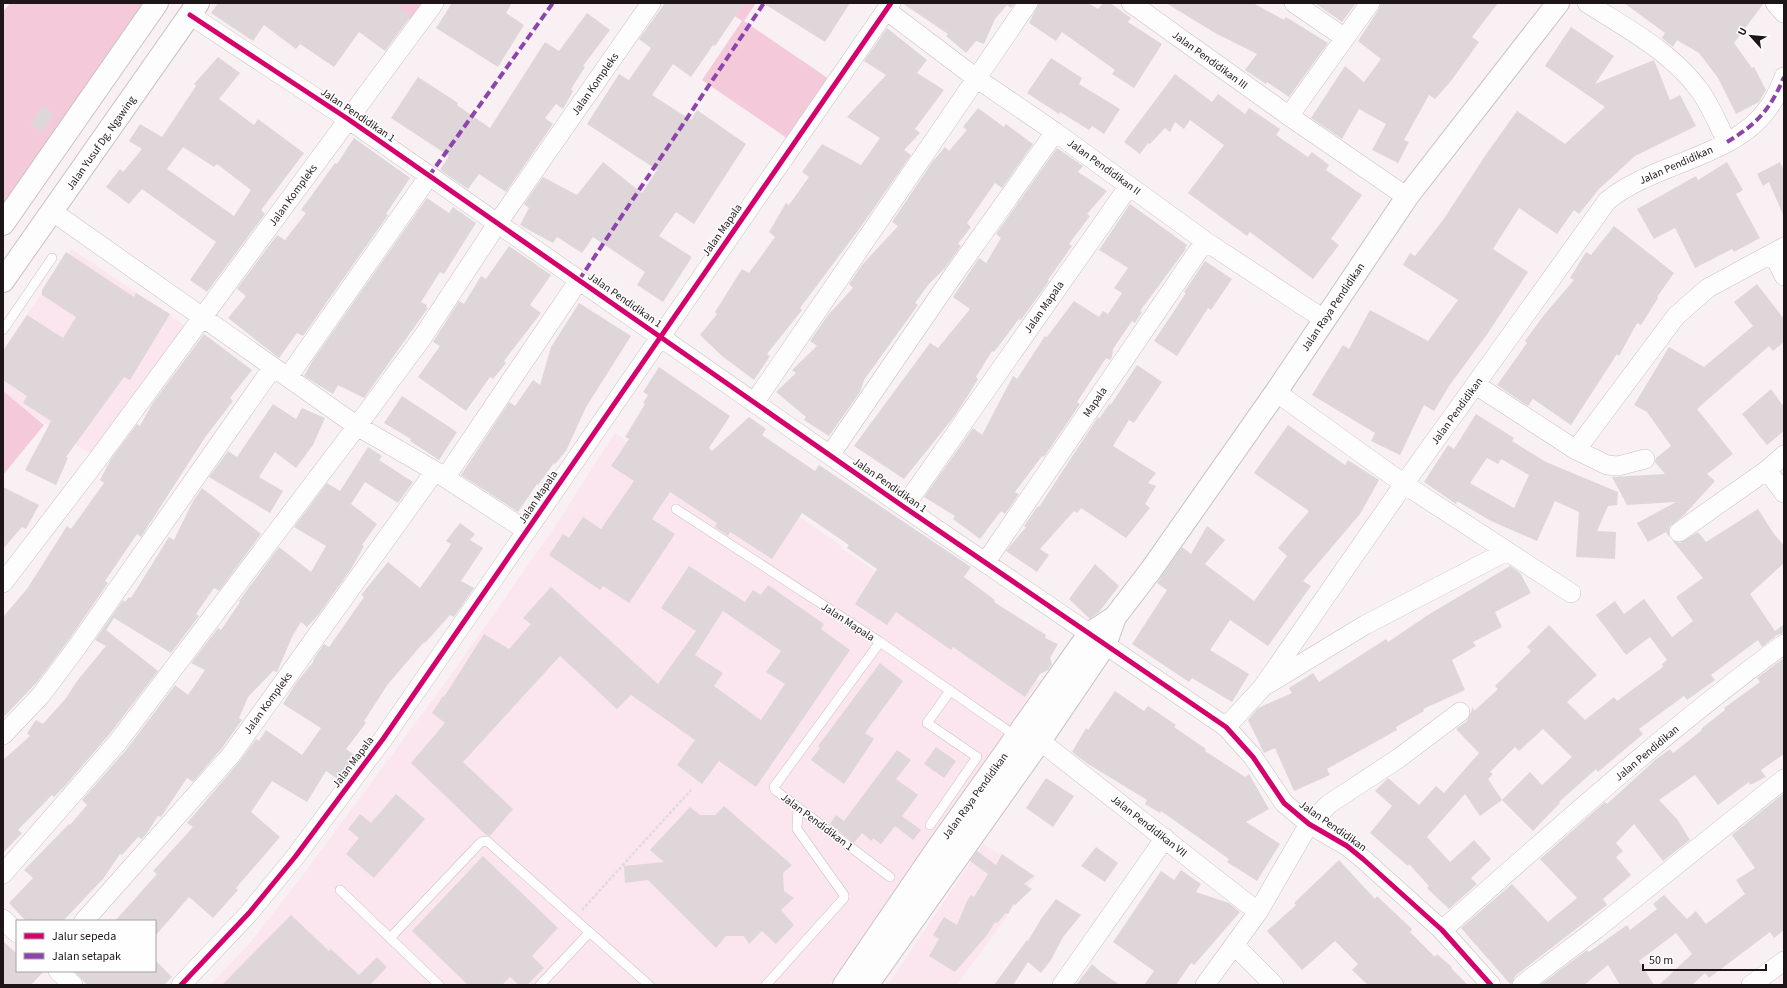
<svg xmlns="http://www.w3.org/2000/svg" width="1787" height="988" font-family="'Source Sans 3',sans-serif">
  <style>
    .built { fill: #fbe5ee }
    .green { fill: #f4cadb }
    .building { fill: #dfd6d9; fill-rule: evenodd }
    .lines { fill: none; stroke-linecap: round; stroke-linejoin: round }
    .lane-casing { stroke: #cac1c5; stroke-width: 10 }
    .street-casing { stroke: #cac1c5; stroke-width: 20 }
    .secondary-casing { stroke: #cac1c5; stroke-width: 24 }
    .path { stroke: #dfdcde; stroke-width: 2.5; stroke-dasharray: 3 2; stroke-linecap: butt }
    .lane { stroke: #fefdfd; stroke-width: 9 }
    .street { stroke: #fefdfd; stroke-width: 19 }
    .secondary { stroke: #fefdfd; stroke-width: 22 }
    .quiet { stroke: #8e44ad; stroke-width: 4; stroke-dasharray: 8 4; stroke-linecap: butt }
    .cycleway-casing { stroke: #fefefe; stroke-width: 8 }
    .cycleway { stroke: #d6006c; stroke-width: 5 }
    .labels { text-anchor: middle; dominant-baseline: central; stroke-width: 3; stroke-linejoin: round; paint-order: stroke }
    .street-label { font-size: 11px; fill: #1e1518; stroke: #fefefe }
  </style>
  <rect width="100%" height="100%" fill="#f8f0f3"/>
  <path class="built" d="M72 249 187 327 98 459 3 395V350Z
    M615 433 694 485 768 495 840 545 842 549 1039 681 970 786 845 963 829 985H210L251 942 303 875 454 671 554 528Z
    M983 844 1036 876 957 985H888Z"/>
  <path class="green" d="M10 3H149L3 205V12Z
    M387 3H438L421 27Z
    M716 3H756L744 21 832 81 791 141 702 80 742 21Z
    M3 391 44 425 3 475Z"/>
  <path class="building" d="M218 3H393L411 16 385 51 359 32 334 67 300 44 296 49 264 25 253 41 211 13Z
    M452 3H512L506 13 524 25 498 67 436 28Z
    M665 3H744L715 46 713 45 691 77 673 64 652 95 691 120 697 110 746 144 694 224 676 212 659 236 692 257 663 302 637 285 645 272 593 237 582 253 557 237 553 243 520 225 529 208 524 204 543 177 577 195 603 162 642 193 657 170 587 124 619 74 629 80 651 48 639 39Z
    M763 3H850L825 42Z
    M902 3H1015L1011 8 1007 5 995 19 984 44 976 41 966 53 946 36 948 34Z
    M1039 3H1088L1098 9 1103 3H1110L1131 18 1128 22 1162 44 1134 88 1112 74 1115 70 1062 32 1056 41 1029 23Z
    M1166 3H1253L1284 20 1286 17 1328 43 1289 97 1267 82 1266 84 1245 70 1257 54 1215 33Z
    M1315 3H1356L1342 22Z
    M1381 3H1498L1472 37 1479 42 1451 81 1435 99 1429 95 1404 140 1409 142 1398 163 1372 150 1386 124 1359 109 1342 139 1311 118 1345 66 1364 82 1381 59 1358 41 1379 9Z
    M1624 3H1764L1734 43 1752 68 1754 67 1766 90 1762 97 1759 102 1736 114 1718 78 1699 53 1677 40 1673 47 1662 38 1665 33Z
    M587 13 610 30 583 66 585 67 571 89 573 91 563 109 556 104 545 118 553 124 506 192 479 174 468 189 440 170 449 156 391 118 418 77 458 103 457 105 490 128 545 42 559 51Z
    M1571 27 1614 56 1595 84 1654 60 1670 100 1680 95 1696 126 1635 156 1599 189 1579 214 1574 210 1557 234 1519 208 1493 249 1528 272 1488 333 1449 386 1434 411 1424 405 1400 455 1371 441 1375 433 1312 395 1343 345 1349 349 1370 310 1428 341 1458 300 1403 265 1410 253 1415 256 1443 220 1487 153 1517 111 1565 144 1605 107 1545 66Z
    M887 28 927 60 917 73 944 90 915 129 920 133 904 150 911 155 860 228 800 308 802 310 767 354 770 356 754 380 722 356 700 335 717 314 715 312 742 269 749 273 775 237 769 232 786 203 789 205 809 177 802 172 822 144 861 165 880 138 847 117 886 75 864 61Z
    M218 57 240 73 219 99 254 125 258 119 304 153 261 210 265 214 207 292 190 280 216 242 142 189 129 204 106 187 120 169 123 172 142 149 129 141 140 124 162 137 196 86 194 84ZM183 147 214 167 217 164 251 190 234 216 167 169Z
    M1051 58 1082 78 1079 84 1120 109 1104 134 1092 126 1089 130 1060 112 1059 114 1027 93Z
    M1175 74 1212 102 1218 94 1245 114 1249 108 1280 129 1276 135 1308 157 1312 152 1329 165 1326 170 1362 195 1331 239 1339 245 1313 279 1250 232 1247 236 1188 193 1224 145 1190 120 1184 129 1175 122 1170 132 1165 128 1150 144 1148 143 1140 154 1124 142Z
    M43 106 54 114 42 132 30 124Z
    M978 108 1004 127 1006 124 1033 144 1002 188 995 183 967 223 971 227 958 244 961 246 945 268 928 285 915 303 918 305 864 380 860 392 829 436 804 420 806 417 776 392 796 373 792 370 817 346 810 341 828 315 853 288 849 284 862 265 898 226 892 222 933 161 945 147 949 151 967 130 963 127Z
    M354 138 410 178 386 214 388 215 303 336 297 333 279 358 228 318 246 296 237 289 277 235 285 240 306 213 301 210 335 163 337 164Z
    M1057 148 1083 166 1078 172 1107 191 1087 214 1090 216 1069 244 1072 246 1048 280 1049 281 1021 320 1019 319 994 352 992 351 976 377 978 379 964 402 953 418 904 479 854 446 930 343 938 348 970 309 953 297 979 258 986 263 1001 238 996 234Z
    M1727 162 1743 190 1736 194 1760 238 1734 252 1732 249 1695 268 1675 228 1654 239 1637 209 1696 176 1698 180Z
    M1780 162 1784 170V217L1769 182 1763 186 1757 174Z
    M427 198 449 213 453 207 476 223 444 274 440 272 421 302 427 305 426 307 428 308 364 398 338 385 333 394 304 376 313 360Z
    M1130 204 1187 245 1185 248 1186 249 1140 311 1142 312 1135 323 1132 321 1113 349 1112 357 1110 360 1106 358 1077 402 1080 404 1044 457 1042 456 1015 492 1019 494 1005 514 1001 511 980 539 953 519 955 516 924 497 973 428 982 435 1013 376 1017 379 1045 336 1047 337 1074 301 1099 317 1103 311 1108 314 1122 293 1114 288 1128 268 1099 250Z
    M1614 226 1674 273 1657 297 1658 298 1641 325 1637 323 1619 356 1617 354 1571 425 1533 399 1528 406 1497 385 1527 343 1525 341 1544 315 1574 280 1570 278 1586 252 1591 255Z
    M509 246 551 275 530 305 541 313 504 361 506 363 493 379 490 377 466 411 418 377 440 346 433 342 459 301 464 304 481 276 486 279Z
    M66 252 134 297 136 293 170 314 130 380 124 377 66 457 68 458 56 485 25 470 51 421 23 403 27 396 3 380V351L27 315 63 338 76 317 42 295V290Z
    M1205 261 1232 279 1211 310 1208 308 1177 356 1154 341 1186 293 1184 292Z
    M1757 284 1784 319V342L1773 351 1769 346 1697 409 1733 454 1707 474 1715 481 1684 515 1669 527V537L1666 532 1648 542 1637 523 1676 502 1627 505 1612 477 1665 474 1655 462 1656 458 1671 446 1647 412 1634 405 1669 347 1704 367 1753 326 1734 302Z
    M579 303 631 336 586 407 566 451 555 464 554 463 538 485 537 484 518 512 461 475 509 402 515 406 533 380 540 385 551 347Z
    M204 334 252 370 230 398 233 401 206 436 141 537 137 534 105 581 108 583 68 641 38 681 3 718V617L27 589 67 526 71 529 104 483 100 480 111 459 137 424 140 426 152 404Z
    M1137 365 1162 382 1134 423 1129 420 1113 446 1156 473 1148 483 1156 486 1145 504 1150 508 1126 538 1081 508 1077 513 1074 511 1040 549 1049 555 1037 572 1006 551 1026 527 1024 526 1038 506 1039 507 1098 417 1099 419 1110 403V405L1112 403Z
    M659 367 730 416 709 448 712 451 749 417 766 429 762 435 815 471 819 465 971 567 964 577 995 600 994 602 1046 635 1045 638 1058 644 1050 658 1052 664 1048 670 1040 674 1025 697 953 647 951 650 896 612 887 625 855 604 877 569 847 548 849 545 802 513 772 559 730 532 728 536 715 527 717 523 670 492 652 519 675 534 629 603 603 586 600 590 549 555 563 534 569 538 583 517 601 529 634 481 611 466 629 439 625 437 645 404 643 403 648 395 643 392Z
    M1771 389 1784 407V431L1767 445 1742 414Z
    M402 396 457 432 439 460 410 441 411 439 384 423Z
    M273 404 296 419 302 408 325 418 313 445 296 468 275 452 259 477 283 491 270 513 209 477 228 451 237 457Z
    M1476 414 1514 438 1512 441 1546 462 1618 492 1617 505 1608 506 1597 531 1616 532 1615 559 1576 557 1579 512 1555 501 1537 541 1491 521 1457 501 1456 504 1424 482 1448 445 1454 449ZM1487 458 1498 464 1501 459 1529 475 1514 508 1470 483Z
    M1288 425 1345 465 1348 460 1379 480 1360 514 1303 581 1311 586 1268 646 1230 620 1210 650 1249 674 1232 702 1192 678 1189 682 1132 644 1167 590 1157 583 1182 547 1191 554 1207 526 1225 540 1205 564 1254 601 1287 556 1278 548 1309 511 1254 473Z
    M368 447 382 456 379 460 413 482 398 503 365 482 351 504 377 524 362 545 364 546 351 569 319 614 307 627 301 622 292 637 277 672 273 671 248 697 239 718 242 720 222 748 193 782 187 778 161 817 158 816 147 833 142 839 138 837 122 855 120 854 103 879 63 921H26L9 903 33 878 24 870 69 824 70 825 87 805 82 800 126 750 175 685 188 695 205 670 191 663 218 628 221 630 240 602 239 601 279 547 311 572 326 546 294 527 327 483 340 491Z
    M3 487 39 505 26 529 22 527 3 549Z
    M202 488 261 534 219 591 214 588 196 614 199 616 171 653 114 618 106 630 158 671 108 736 64 787 54 797 52 795 18 830 22 833 3 853V760L30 736 27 733 36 720 43 724 66 698 77 681 106 646 95 640 123 600 125 602 129 597 131 598 169 537 174 540 192 503Z
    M1758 509 1774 534 1784 546V563L1750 594 1775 631 1784 624V633L1777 635 1762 647 1758 640 1711 675 1715 680 1687 700 1684 696 1639 729 1643 734 1598 772 1596 769 1559 802 1560 803 1533 831 1502 800 1480 816 1465 794 1427 837 1450 862 1474 840 1491 859 1471 878 1477 884 1449 909 1427 888 1429 886 1409 864 1408 866 1370 833 1392 806 1375 791 1388 778 1419 805 1436 786 1444 793 1479 753 1456 729 1467 721 1473 707 1474 711 1498 689 1495 686 1531 651 1527 647 1549 625 1597 675 1567 702 1585 720 1614 697 1617 701 1663 667 1662 664 1667 660 1650 637 1626 655 1596 615 1615 601 1624 614 1644 599 1672 637 1693 621 1676 597 1703 578 1672 540 1680 543 1698 532 1706 542ZM1543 729 1572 757 1542 785 1530 772 1502 800 1488 779 1493 774 1490 772 1515 747 1519 751Z
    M460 523 475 534 470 540 483 548 461 581 474 588 454 617 450 615 425 643 424 642 388 684 364 721 366 723 346 749 356 756 339 780 326 771 307 802 272 781 251 812 280 837 236 888 238 890 213 918 189 897 155 936V921H115L157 874 153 871 193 827 187 823 239 762 256 739 259 741 266 730 302 755 321 728 283 704 296 683 314 661 313 660 324 644 329 647 364 597 361 595 388 562 420 588 446 552 451 544 446 541Z
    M1095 564 1119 586 1099 612 1090 619 1069 599Z
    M689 566 745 602 753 590 761 595 768 585 824 624 821 629 850 650 756 787 719 761 702 784 677 765 695 740 631 695 617 709 560 656 463 762 513 809 490 836 486 835 411 763 445 723 432 713 443 696 444 697 484 634 509 649 531 624 523 618 551 587 658 684 696 631 661 608ZM723 611 781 651 766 672 785 684 761 720 714 686 723 673 695 655Z
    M1510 566 1520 573 1531 593 1495 612 1502 627 1473 642 1476 646 1452 660 1465 690 1423 709 1424 711 1396 727 1397 730 1327 769 1330 775 1294 791 1275 748 1264 753 1248 720 1258 708 1292 693 1289 688 1313 673 1319 682 1386 639 1388 642 1428 615Z
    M1784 658V754L1761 770 1766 777 1750 785 1749 782 1718 805 1695 775 1659 800 1677 819 1690 840 1663 861 1634 824 1616 843 1623 851 1616 857 1631 875 1603 899 1607 905 1515 976 1511 985 1461 928 1512 884 1548 922 1577 898 1540 859 1605 802 1607 804 1655 760 1670 749 1673 753 1702 730 1701 729 1725 710 1724 708 1760 682 1757 678Z
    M880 663 903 681 865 733 874 739 844 784 811 760 820 748 818 746Z
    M1115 691 1144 711 1148 706 1176 725 1174 727 1206 749 1205 751 1245 777 1249 774 1269 809 1246 822 1280 844 1257 881 1227 862 1229 859 1161 811 1160 813 1145 804 1147 800 1088 764 1072 752 1086 728 1088 730Z
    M936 747 956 761 944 778 924 764Z
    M897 750 911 760 896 779 918 795 902 816 921 830 913 840 895 826 881 844 873 838 872 841 862 833 854 843 830 824 836 815 844 821Z
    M1046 778 1074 796 1053 827 1026 808Z
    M1784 793V930L1774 938 1770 932 1709 978 1705 973 1692 985H1659L1692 954 1676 933 1639 961 1654 985H1620L1608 965 1584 985H1540L1587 950 1589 952 1627 925 1630 930 1657 909 1653 904 1664 895 1687 919 1696 911 1706 924 1745 894 1736 880 1755 868 1732 835Z
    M396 794 425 819 374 878 346 854 359 838 348 829 360 814 371 823Z
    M724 806 792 865 783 873 784 891 794 898 781 910 794 925 776 944 762 931 749 944 744 936H726L716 948 648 880 625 883 624 866 664 862 650 850 690 807 700 815H715Z
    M1096 847 1118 863 1105 882 1081 866Z
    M977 851 996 865 1002 854 1034 876 1024 884 1032 889 1015 905 1013 904 1008 914 1006 913 997 923 995 922 987 935 955 972 929 956 939 939 933 935 944 917 957 925 967 901 971 895 974 897 988 874 970 861Z
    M483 856 558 928 532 956 544 968 527 985H519L510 977 502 985H468L412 931Z
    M1339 860 1375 899 1377 896 1397 915 1412 929 1410 932 1435 957 1437 954 1452 967 1451 968 1468 985H1368L1352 970 1358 964 1335 941 1302 970 1267 931 1296 905 1294 903Z
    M1181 870 1201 884 1196 892 1229 903 1240 912 1194 965 1191 963 1176 985H1144L1154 971 1113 942 1161 871 1174 880Z
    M1056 899 1081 915 1063 937 1051 960 1041 973 1028 962 1013 985H994L1027 940 1028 941 1041 919Z
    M291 915 329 951 331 949 359 975 377 957 387 967 370 985H222Z
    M3 941 17 954V971H44L31 985H3Z
    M155 960 172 977 164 985H87L74 971H155Z
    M1092 964 1101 972 1120 985H1076Z"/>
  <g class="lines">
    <defs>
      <path id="lane" d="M3 330 52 258
        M676 509 880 642 1017 737
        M880 642 774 787 775 790 890 877
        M930 825 977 757 927 723 950 691
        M340 890 439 985
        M390 938 481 842 487 841 649 985
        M540 985 589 933
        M766 985 844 898V895L797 829 798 807"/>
      <path id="street" d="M1131 3 1289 116 1407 197
        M1294 3 1345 38
        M1587 3C1626 28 1672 52 1700 91 1711 106 1718 125 1727 142
        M1775 3 1784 13
        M886 10 976 78 1055 132 1205 241 1325 320
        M190 15 348 119 904 507 1226 727 1253 757 1284 803 1309 824 1347 846 1363 859 1442 930 1491 985
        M1289 116 1370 3
        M53 212 357 426 435 471 527 531
        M1773 253 1784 276
        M288 377 429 176
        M1476 385 1576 450 1607 465 1618 466 1645 459
        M1276 392 1404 484 1571 593
        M754 403 1028 3
        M1576 450 1676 316 1708 288 1784 247
        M830 455 952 277 1055 132
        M1784 455 1767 470 1784 493
        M445 478 579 280
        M904 507 1129 186
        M1679 532 1767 470
        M985 563 1205 241
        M3 583 98 459 434 3
        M1268 684 1365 625 1507 551
        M1226 727 1262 688 1404 484 1607 201C1654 162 1734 158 1769 107 1776 98 1780 87 1784 77
        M3 735 41 695 77 647 273 367
        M1040 741 1258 912
        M3 874 117 743 357 426 422 338 497 224 651 3
        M3 919 17 933
        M84 921 231 755 435 471
        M1442 930C1554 832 1664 732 1784 644
        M1235 946 1274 985
        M58 971 73 985
        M181 985 249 913 295 857 383 739 891 3
        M1062 985 1165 838
        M1205 985 1258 912 1309 824 1329 804 1399 758 1460 712
        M1522 985 1595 930 1784 779
        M1751 985 1784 961"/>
      <path id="secondary" d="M3 224 157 3
        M3 281 198 3
        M844 985 937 849 1089 634 1115 617
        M867 985 1040 741 1105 645 1115 617 1151 570 1276 392 1407 197 1558 3"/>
    </defs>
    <use href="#lane" class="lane-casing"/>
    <use href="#street" class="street-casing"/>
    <use href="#secondary" class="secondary-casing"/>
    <path class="path" d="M582 910 691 790"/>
    <use href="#lane" class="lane"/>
    <use href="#street" class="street"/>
    <use href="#secondary" class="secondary"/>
    <path class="quiet" d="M1727 142C1757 124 1770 110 1784 77
      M429 176 553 3
      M579 280 764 3"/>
    <defs>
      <path id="cycleway" d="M190 15 348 119 904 507 1226 727 1253 757 1284 803 1309 824 1347 846 1363 859 1442 930 1491 985
        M181 985 249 913 295 857 383 739 891 3"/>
    </defs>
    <use href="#cycleway" class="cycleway-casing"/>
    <use href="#cycleway" class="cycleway"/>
  </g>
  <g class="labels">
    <g class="street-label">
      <text transform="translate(1210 60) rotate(36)">Jalan Pendidikan III</text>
      <text transform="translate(595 84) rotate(-55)">Jalan Kompleks</text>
      <text transform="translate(358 115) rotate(34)">Jalan Pendidikan 1</text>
      <text transform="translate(101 143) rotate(-55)">Jalan Yusuf Dg. Ngawing</text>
      <text transform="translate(1676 165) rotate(-24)">Jalan Pendidikan</text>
      <text transform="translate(1104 167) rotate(36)">Jalan Pendidikan II</text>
      <text transform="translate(293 195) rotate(-54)">Jalan Kompleks</text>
      <text transform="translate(722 230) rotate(-55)">Jalan Mapala</text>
      <text transform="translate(625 300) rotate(35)">Jalan Pendidikan 1</text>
      <text transform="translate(1044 307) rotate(-55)">Jalan Mapala</text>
      <text transform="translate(1333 307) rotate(-56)">Jalan Raya Pendidikan</text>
      <text transform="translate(1095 402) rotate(-56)">Mapala</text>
      <text transform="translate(1457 411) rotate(-54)">Jalan Pendidikan</text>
      <text transform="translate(890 485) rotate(35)">Jalan Pendidikan 1</text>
      <text transform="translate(538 497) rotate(-56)">Jalan Mapala</text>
      <text transform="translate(848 622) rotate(33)">Jalan Mapala</text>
      <text transform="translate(268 703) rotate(-54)">Jalan Kompleks</text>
      <text transform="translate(1647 753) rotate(-40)">Jalan Pendidikan</text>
      <text transform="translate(353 762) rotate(-53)">Jalan Mapala</text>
      <text transform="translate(975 796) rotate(-54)">Jalan Raya Pendidikan</text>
      <text transform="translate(817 822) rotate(37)">Jalan Pendidikan 1</text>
      <text transform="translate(1149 826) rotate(38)">Jalan Pendidikan VII</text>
      <text transform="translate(1333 826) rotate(35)">Jalan Pendidikan</text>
    </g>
  </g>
  <rect width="1787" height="988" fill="none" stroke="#1e1518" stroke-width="8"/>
  <rect x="16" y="920" width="140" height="52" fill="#fefefe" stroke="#a4a1a2"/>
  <rect x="24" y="933" width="20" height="6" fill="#d6006c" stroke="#a4a1a2"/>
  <text x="52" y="940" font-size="12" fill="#1e1518">Jalur sepeda</text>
  <rect x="24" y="953" width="20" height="6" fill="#8e44ad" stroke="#a4a1a2"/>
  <text x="52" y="960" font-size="12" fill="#1e1518">Jalan setapak</text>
  <g transform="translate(1751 36) rotate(297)" stroke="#fefefe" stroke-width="3" paint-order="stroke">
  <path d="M0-3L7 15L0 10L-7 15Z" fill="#1e1518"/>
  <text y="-6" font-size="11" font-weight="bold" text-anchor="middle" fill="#1e1518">U</text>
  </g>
  <path d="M1643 964v6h123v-6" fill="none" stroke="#1e1518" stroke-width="2"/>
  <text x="1649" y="964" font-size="12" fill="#1e1518" stroke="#fefefe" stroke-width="3" paint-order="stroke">50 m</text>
</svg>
